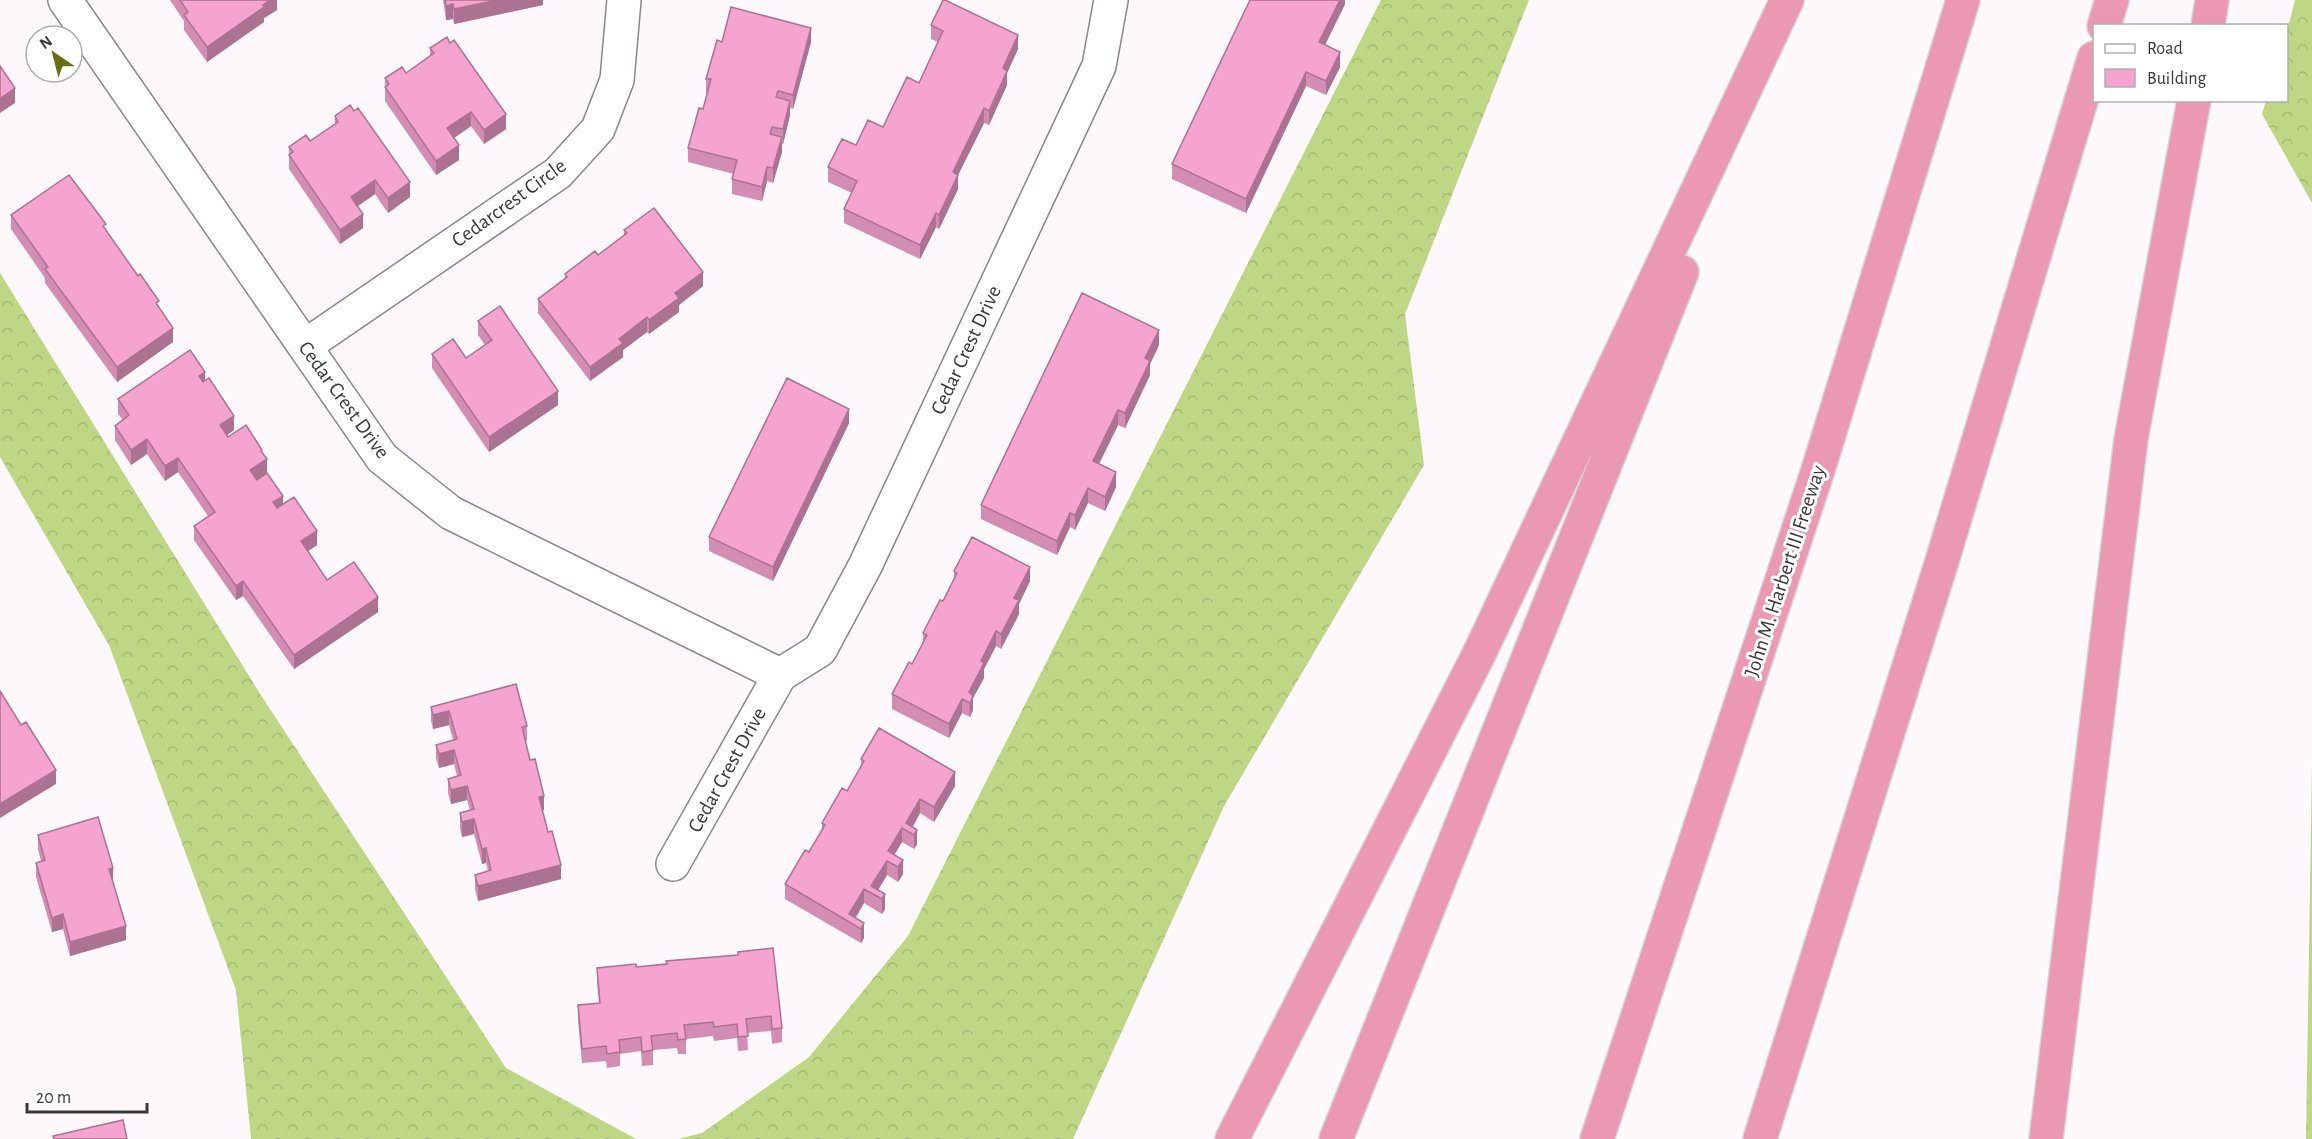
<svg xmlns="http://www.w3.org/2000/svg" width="2312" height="1139" font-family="'Alegreya Sans',sans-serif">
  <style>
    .forest { fill: url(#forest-crowns) }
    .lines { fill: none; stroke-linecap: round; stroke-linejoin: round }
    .minor-casing { stroke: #8a8689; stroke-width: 36 }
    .highway-casing { stroke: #d8d7d8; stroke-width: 36 }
    .minor { stroke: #fff; stroke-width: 33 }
    .highway { stroke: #eb99b2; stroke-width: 33 }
    .wall { fill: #d38cb2 }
    .shaded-wall { fill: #ac7291 }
    .building { fill: #f5a3cf; stroke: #ac7291; stroke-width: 1.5 }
    .labels { text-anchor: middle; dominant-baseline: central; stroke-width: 6; stroke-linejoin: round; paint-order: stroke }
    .street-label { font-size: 21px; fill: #3a383a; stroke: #fff }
  </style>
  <defs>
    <pattern id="forest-crowns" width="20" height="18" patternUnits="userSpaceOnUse" patternTransform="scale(1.5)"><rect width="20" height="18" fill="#bdd784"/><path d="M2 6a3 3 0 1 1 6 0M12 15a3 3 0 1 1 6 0" fill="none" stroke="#a3b973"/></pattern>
  </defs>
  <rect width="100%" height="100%" fill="#fcf8fc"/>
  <path class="forest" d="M1381 0H1529L1405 314 1424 465 1224 806 1073 1139H678L702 1133 809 1057 908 936Z
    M2295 0H2312V203L2262 114 2266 101 2286 100 2287 31Z
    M0 273 262 697 506 1068 636 1139H251L236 990 109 645 0 457Z
    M2312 762V1139H2306Z"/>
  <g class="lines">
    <defs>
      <path id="minor" d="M65 0 382 458 451 513 780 675
        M305 346 558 173 598 129 617 80 624 0
        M673 864 780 675 820 650 865 566 1099 66 1111 0"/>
      <path id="highway" d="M2104 26 2112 0
        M2208 26 2212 0
        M1232 1139 1480 652 1787 0
        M1336 1139 1682 272
        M1597 1139 1818 470 1963 0
        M1760 1139 1942 561 2094 58
        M2046 1139 2131 439 2194 100"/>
    </defs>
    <use href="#minor" class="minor-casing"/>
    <use href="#highway" class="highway-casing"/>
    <use href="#minor" class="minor"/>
    <use href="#highway" class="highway"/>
  </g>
  <path class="wall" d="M170 0H277V10L264 18V22L207 62 184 30V21Z
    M443 0H543V5L454 24 453 19 446 20Z
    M1345 0V4L1325 45 1340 67 1326 95 1306 86 1246 213 1172 179V164Z
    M931 25 1018 49 1007 73V85L989 125 984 123 958 175V189L939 229 936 227 920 259 844 223V209L852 193 828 182V167L856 145 883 127 919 83 938 42 931 39Z
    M722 42H811L793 109 790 108V115L783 144H782V152L773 183 767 181 762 201 732 194V179L734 174 688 162V148L703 109 707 93H706V79Z
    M430 48 506 129 484 144 471 126 454 138 459 160 436 175 385 101V78L406 73 430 56Z
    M335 116 410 197 388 213 375 194 357 206 363 228 340 244 289 169V147L310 141 335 124Z
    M11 215 106 230 159 308 173 342 117 382 45 283V278L11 229Z
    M624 230 703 286 679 305V312L649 334 647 332 623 350V357L590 381 538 313V299L565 279V274L598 255 624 235Z
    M478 321 558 405 489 452 432 368V354L466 358 485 345 478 335Z
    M1159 345 1150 364V375L1125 428 1118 425 1099 464 1116 487 1105 511 1088 503 1075 530 1070 527 1057 555 981 519V505Z
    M205 381 234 430 227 435 257 480 283 504 317 545 308 551 327 580 378 612 294 669 243 596 236 600 194 540V526L208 516 178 472 165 481 147 454 131 465 115 440V426L123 420 118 414V399Z
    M849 423 773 581 709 551V537Z
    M954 571 1030 581 1019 604V614L1001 649 996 646 984 669V678L973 698V710L970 717 962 713 949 738 892 709V694L912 664 923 643V633L943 601 954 579Z
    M431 707 527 726V741H525L544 810H542L561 879 478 901 475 889V875L488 871 486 863 482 864 474 834 462 837 460 828V813L470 810 467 800 451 804 448 793V779L457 776 454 764 439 768 436 759V745L453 740 449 725 433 729 431 721Z
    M861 759 955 786 934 822 920 813 913 827 917 844 914 849 902 842 894 855 903 874 898 882 887 875 878 890 885 894V909L882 914 864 903 855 918 864 923V938L861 943 785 899V884L809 852 822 831V823L847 791 861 768Z
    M38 835 113 883 126 940 70 956 63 929 52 932 36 877V863L41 861 38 849Z
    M738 955 782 1028V1042L772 1044 771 1031 747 1033 748 1050 738 1051 737 1038 714 1041 713 1036 686 1039V1054H678L677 1048 653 1050V1065L642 1066 641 1051 620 1054V1066L607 1068 606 1061 582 1063 578 1020V1005L599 1003 597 983V968L636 967Z"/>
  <path class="shaded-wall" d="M270 0H277V10L264 18V22L207 62V47Z
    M498 0H543V5L454 24V9Z
    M1340 0H1345V4L1319 57V42Z
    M453 4V19L446 20V6Z
    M811 28V42L793 109V95Z
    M1018 35V49L1007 73V85L989 125V111L1003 68Z
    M1340 52V67L1326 95V81Z
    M1306 72V86L1246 213V199Z
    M15 88V103L0 113V99Z
    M790 101V115L783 144V129Z
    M984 108V123L958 175V189L939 229V215L953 172Z
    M471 112V126L447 143V128Z
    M506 114V129L484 144V130Z
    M782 137V152L773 183V168Z
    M459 145V160L436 175V161Z
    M767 167V181L762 201V187Z
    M375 180V194L351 211V197Z
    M410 182V197L388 213V198Z
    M936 213V227L920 259V245Z
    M363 214V228L340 244V230Z
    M703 272V286L679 305V312L649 334V320L675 293Z
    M647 317V332L623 350V357L590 381V367L619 339Z
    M173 328V342L117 382V367Z
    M1159 330V345L1150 364V375L1125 428V413L1145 358Z
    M205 372V386L199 376Z
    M558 391V405L489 452V437Z
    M849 409V423L773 581V567Z
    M1118 410V425L1093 476V461Z
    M234 416V430L220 440V425Z
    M147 439V454L131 465V450Z
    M262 450V462L267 459V474L250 484V470Z
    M178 458V472L165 481V466Z
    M1116 472V487L1105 511V497Z
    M1088 488V503L1075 530V515Z
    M283 496V510L273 517V502Z
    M1070 513V527L1057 555V541Z
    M317 531V545L301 556V541Z
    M1030 567V581L1019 604V614L1001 649V634L1014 598Z
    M243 581V596L236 600V586Z
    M378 597V612L294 669V655Z
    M996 631V646L984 669V678L973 698V710L970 717 969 692 981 661Z
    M962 699V713L949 738V724Z
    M449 711V725L433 729V715Z
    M454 750V764L439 768V754Z
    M56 770V784L0 818V804Z
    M955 772V786L934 822V807Z
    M467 786V800L451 804V790Z
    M544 796V810L539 811V797Z
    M920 799V813L909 832 906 823Z
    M474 819V834L462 837V822Z
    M902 828V842L890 862 888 851Z
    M917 830V844L914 849V835Z
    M486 848V863L482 864V849Z
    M903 860V874L898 882V867Z
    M887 861V875L875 895 871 886Z
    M561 865V879L478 901V886Z
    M113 868V883L109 869Z
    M864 889V903L852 924 849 914Z
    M885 894V909L882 914V899Z
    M63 914V929L52 932V918Z
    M864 923V938L861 943V929Z
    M126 926V940L70 956V942Z"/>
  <path class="building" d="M180 0H270L263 5 264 7 207 47 184 15 188 12Z
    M445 0H498L454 9 453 4 446 6Z
    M943 0H945L1018 35 1003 68 1007 71 989 111 984 108 953 172 958 175 939 215 936 213 920 245 844 209 857 181 828 167 842 139 856 145 868 120 883 127 907 77 919 83 943 31 931 25Z
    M1250 0H1340L1319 42 1340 52 1326 81 1306 72 1246 199 1172 164Z
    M731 7 811 28 793 95 778 91 776 97 790 101 783 129 772 127 770 134 782 137 773 168 767 167 762 187 732 179 737 160 688 148 699 108 703 109 711 79H706L717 40 722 42Z
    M447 37 450 43 454 40 506 114 484 130 471 112 447 128 459 145 436 161 385 87 389 84 385 78 402 67 406 73 434 53 430 48Z
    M0 66 15 88 0 99Z
    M350 105 354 111 358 108 410 182 388 198 375 180 351 197 363 214 340 230 289 155 293 152 289 147 306 135 310 141 338 122 335 116Z
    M69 175 106 224 103 226 138 276 140 274 159 301 156 303 173 328 117 367 45 269 48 267 11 215Z
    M654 208 703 272 675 293 679 298 649 320 647 317 619 339 623 343 590 367 538 299 567 277 565 274 595 251 598 255 627 233 624 230Z
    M1082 293 1159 330 1145 358 1150 361 1125 413 1118 410 1093 461 1116 472 1105 497 1088 488 1075 515 1070 513 1057 541 981 505Z
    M500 306 558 391 489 437 432 354 453 339 466 358 492 340 478 321Z
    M190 350 205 372 199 376 203 382 209 378 234 416 220 425 228 437 246 425 262 450 261 451 267 459 250 470 257 480 267 473 283 496 273 502 277 508 294 497 317 531 301 541 327 580 354 562 378 597 294 655 243 581 236 586 194 526 215 512 178 458 165 466 147 439 131 450 115 426 129 415 118 399Z
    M787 378 849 409 773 567 709 537Z
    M972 537 1030 567 1014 598 1019 600 1001 634 996 631 981 661 984 663 969 692 973 696 970 703 962 699 949 724 892 694 909 662 912 664 927 635 923 633 940 600 943 601 957 573 954 571Z
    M516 684 527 726 522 727 530 760 535 759 544 796 539 797 548 832 552 831 561 865 478 886 475 875 491 870 486 848 482 849 474 819 462 822 460 813 474 809 467 786 451 790 448 779 461 775 454 750 439 754 436 745 457 739 449 711 433 715 431 707Z
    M0 691 21 725 26 722 56 770 0 804Z
    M879 728 955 772 934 807 920 799 906 823 917 830 914 835 902 828 888 851 903 860 898 867 887 861 871 886 885 894 882 899 864 889 849 914 864 923 861 929 785 884 805 850 809 852 825 825 822 823 842 788 847 791 864 761 861 759Z
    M98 817 113 868 109 869 126 926 70 942 63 914 52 918 36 863 45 860 38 835Z
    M773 948 782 1028 772 1029 771 1016 746 1019 748 1036 738 1037 737 1024 714 1027 713 1022 684 1025 686 1039 678 1040 677 1033 651 1036 653 1050 642 1052 641 1037 619 1040 620 1052 607 1054 606 1046 582 1049 578 1005 600 1003 597 968 636 964V967L667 964 666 961 738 955V952Z
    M123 1120 127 1139H54L53 1136Z"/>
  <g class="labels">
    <g class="street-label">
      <text transform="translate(509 203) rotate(-36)">Cedarcrest Circle</text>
      <text transform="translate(966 350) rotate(-65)">Cedar Crest Drive</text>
      <text transform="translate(344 400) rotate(54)">Cedar Crest Drive</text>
      <text transform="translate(1785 571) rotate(-72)">John M. Harbert III Freeway</text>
      <text transform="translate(727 770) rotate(-61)">Cedar Crest Drive</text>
    </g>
  </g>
  <rect x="2093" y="24" width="195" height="78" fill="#ffffff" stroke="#b0afb0" stroke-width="1.5"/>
  <rect x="2105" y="44" width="30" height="9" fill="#ffffff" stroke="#b0afb0" stroke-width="1.5"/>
  <text x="2147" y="54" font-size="18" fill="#3a383a">Road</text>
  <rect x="2105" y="69" width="30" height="18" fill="#f5a3cf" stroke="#b0afb0" stroke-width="1.5"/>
  <text x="2147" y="84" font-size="18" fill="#3a383a">Building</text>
  <g transform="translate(54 54) rotate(325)"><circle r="28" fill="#ffffff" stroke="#b0afb0" stroke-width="1.5"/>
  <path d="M0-4.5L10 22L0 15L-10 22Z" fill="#6a6e12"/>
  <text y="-9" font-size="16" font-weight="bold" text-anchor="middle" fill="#3a383a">N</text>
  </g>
  <path d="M27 1103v9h120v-9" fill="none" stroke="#3a383a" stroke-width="3"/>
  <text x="36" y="1103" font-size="18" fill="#3a383a" stroke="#ffffff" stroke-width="4.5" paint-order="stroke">20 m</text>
</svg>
